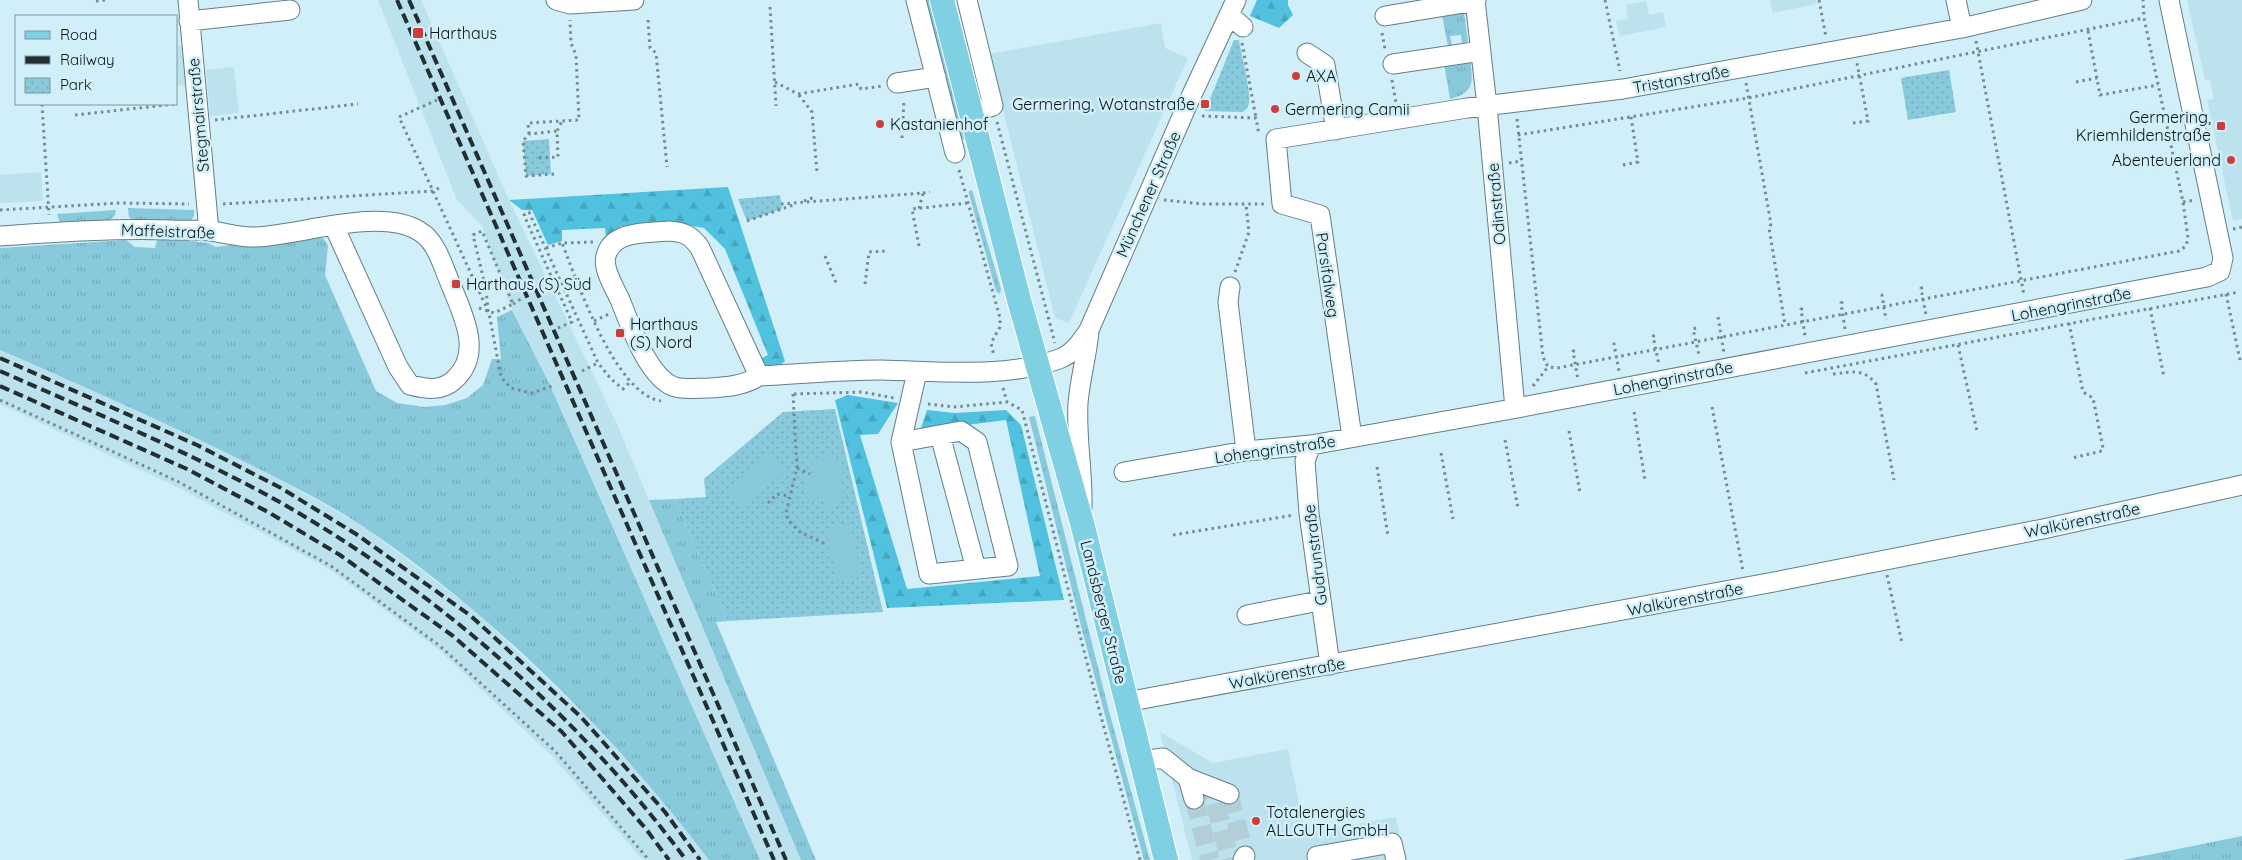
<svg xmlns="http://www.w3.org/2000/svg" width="2242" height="860" font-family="Quicksand,sans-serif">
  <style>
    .built { fill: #bce2ee }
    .grass { fill: url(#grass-tufts) }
    .forest { fill: url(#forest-firs) }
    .park { fill: url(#park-dots) }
    .pitch { fill: #88c9dc }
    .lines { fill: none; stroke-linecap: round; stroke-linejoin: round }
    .minor-tunnel { stroke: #b3ced6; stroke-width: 19; stroke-dasharray: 19 9; stroke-linecap: butt }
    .minor-casing { stroke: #637e87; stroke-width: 21 }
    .major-casing { stroke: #fff; stroke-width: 26 }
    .path { stroke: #748a90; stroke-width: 3; stroke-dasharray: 2.5 4; stroke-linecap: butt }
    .minor { stroke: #fff; stroke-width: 19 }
    .major { stroke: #7fd0e3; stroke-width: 24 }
    .rail { stroke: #212f32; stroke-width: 4; stroke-dasharray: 10 5; stroke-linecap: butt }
    .poi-dot { fill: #cd3e3a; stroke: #d1eff8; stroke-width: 2 }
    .labels { text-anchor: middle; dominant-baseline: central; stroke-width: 5; stroke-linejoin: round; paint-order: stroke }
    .poi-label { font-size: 16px; fill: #091417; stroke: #d1eff8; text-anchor: start }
    .street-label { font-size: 16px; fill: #091417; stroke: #d1eff8 }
  </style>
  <defs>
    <pattern id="grass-tufts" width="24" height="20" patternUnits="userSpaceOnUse" patternTransform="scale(1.25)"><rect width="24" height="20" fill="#88c9dc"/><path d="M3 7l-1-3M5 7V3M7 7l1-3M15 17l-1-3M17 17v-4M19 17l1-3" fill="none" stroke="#74acbc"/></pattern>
    <pattern id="forest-firs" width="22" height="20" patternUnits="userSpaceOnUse" patternTransform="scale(1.25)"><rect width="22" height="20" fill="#50c1de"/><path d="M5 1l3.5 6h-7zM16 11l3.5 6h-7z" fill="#44a5be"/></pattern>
    <pattern id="park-dots" width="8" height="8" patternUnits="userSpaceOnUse" patternTransform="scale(1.25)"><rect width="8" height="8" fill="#88c9dc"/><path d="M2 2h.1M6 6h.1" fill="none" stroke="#74acbc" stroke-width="1.8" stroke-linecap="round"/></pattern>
  </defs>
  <rect width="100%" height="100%" fill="#d1eff8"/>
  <path class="built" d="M378 0H421L509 200 616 422 801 860H760L549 383 510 305 482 226 457 200Z
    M1770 0H1816L1817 4 1773 13Z
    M2187 0H2242V219L2233 221 2207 100 2214 99 2210 80H2205Z
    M1646 1 1649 15 1663 12 1666 27 1620 36 1616 21 1628 19 1626 5Z
    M1161 23 1165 48 1188 58 1069 323 1055 318 989 54Z
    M185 45 190 85 176 86V46Z
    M234 67 239 113 210 116 206 70Z
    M41 172 43 201 0 203V175Z
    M0 350 199 438 284 482 360 524 474 610 589 719 668 805 709 860H643L551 755 438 649 329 569 177 487 0 404Z
    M1160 732 1213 763 1288 749 1305 833 1396 817 1404 860H1192Z"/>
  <path class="grass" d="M924 0H929L964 131V139L960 138Z
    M1464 13 1468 42 1462 43 1461 35 1450 36 1452 45 1448 46 1442 15Z
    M1470 60C1473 81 1475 93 1450 99L1444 64Z
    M972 190 1001 289 1000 294 996 291 969 194V191Z
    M128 208 194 210V216L190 222 133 221 129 217Z
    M116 210 115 215 108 222 64 225 60 223 57 214Z
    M312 234 324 239 328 245 325 275 376 391 397 403 425 407 445 405 467 398 483 385 492 359H501L497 317 512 310 549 383 760 860H709C614 734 492 613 361 525 329 504 293 486 259 469 174 426 87 388 0 350V248L126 240 135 247 155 248 158 237 208 243 216 247Z
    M1035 416 1109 711 1150 860H1144L1081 626 1029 417Z
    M675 499 728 621 716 622 816 860H801L649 500Z
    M2242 836V860H2123Z"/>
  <path class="forest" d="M1257 0H1288V5L1293 15 1279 28 1250 16Z
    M728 187 785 361 777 368 762 367 758 360 768 355 725 249 704 228 680 224 621 226 606 238 605 228 562 230V241L548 245 532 210H522L509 200Z
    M848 395 898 403 878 434 860 435 907 589 1040 576 1006 420 920 431 927 410 955 413 1006 410 1021 425 1064 600 887 608 835 400Z"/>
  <path class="park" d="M1234 40H1239C1241 54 1251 90 1249 103 1248 108 1246 110 1242 112L1205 111Z
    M1949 70 1956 112 1908 120 1901 78Z
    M549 139 551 174 526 176 523 141Z
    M780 195 782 209 747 221 738 199Z
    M835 409 883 612 728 621 675 499 706 497 704 479 783 412Z"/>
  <path class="pitch" d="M830 451 843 471 839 486 846 498 827 509 820 496 810 503 803 490 806 476 817 470 811 462Z
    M767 453 784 472 743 509 726 490Z
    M849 523 862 576 838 582 825 529Z"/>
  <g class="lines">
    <path class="minor-tunnel" d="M1200 781 1213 794 1230 860
      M1229 794 1245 856
      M1194 799 1210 860"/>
    <defs>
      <path id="minor" d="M188 0 209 231
        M556 0 570 4 634 0
        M916 0 955 153
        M967 0 993 106 971 112
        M1475 0 1487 106 1515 408
        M1956 0 1962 28
        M1229 15 1243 27
        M1385 16 1476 1
        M189 21 290 10
        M1307 53 1325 65 1336 130
        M1393 64 1481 51
        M897 83 936 77
        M669 231C684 232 691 235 700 248L759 376C744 386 726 387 709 388 698 388 685 390 675 387 649 379 630 325 621 302 616 290 602 269 606 256 612 230 649 233 669 231Z
        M0 236C58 232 115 228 173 230 186 230 199 230 211 231 226 233 241 238 256 237 301 235 380 207 419 231 437 241 443 267 451 285 463 315 483 353 455 379 442 392 426 389 410 385L398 367 334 226
        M1230 287 1228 302 1246 451
        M759 376C800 374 841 370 881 370 939 371 1004 379 1059 359 1073 354 1081 342 1089 330L1188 103 1236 0
        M940 435 976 569
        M1352 437 1320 215 1282 204 1276 139 1467 108 1623 89 1962 28 2082 0
        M901 442 961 431 977 442 1008 566 929 574 901 442 917 372
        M1311 445 1305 461 1309 513 1330 665
        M1124 472 1246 451 1311 445 1501 411 2207 277 2220 271 2223 258 2169 0
        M1082 507C1083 472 1076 438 1078 403 1080 379 1087 355 1089 331
        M1247 615 1319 601
        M1126 702 1779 581 2043 529 2242 485
        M1141 761 1163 758 1188 778 1229 794
        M1188 778 1194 799
        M1243 860 1245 856
        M1318 860 1317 856 1392 843 1396 860"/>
      <path id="major" d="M942 0 1019 300 1082 523 1166 860"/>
    </defs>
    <use href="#minor" class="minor-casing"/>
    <use href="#major" class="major-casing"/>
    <path class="path" d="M1605 0 1620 71
      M1819 0 1826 37
      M96 1 105 0
      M770 7 776 106
      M648 20 650 48 656 53 667 167
      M2088 31 2100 95 2158 85
      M1382 33 1385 49
      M1976 41 2024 295
      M1242 43 1256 118
      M1392 80 1396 103
      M775 82 798 94 859 84 861 89 882 86
      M2076 82 2097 78
      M1746 83 1771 224 1769 228 1785 325
      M799 95 812 112 817 173
      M437 100 399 117 489 313 501 377 511 388 532 393 555 385
      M42 104 49 215
      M75 115 175 104
      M1202 116 1256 118 1259 135
      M1517 119 1543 357 1548 367 1557 368 2179 251 2186 246 2188 238 2183 202 2144 18 2143 0
      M215 120 358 104
      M997 122 1055 343
      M1853 123 1868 121 1857 63
      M529 134 528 123 579 120 576 55 571 43 570 20
      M1518 135 1748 98 2144 18
      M902 138 904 100
      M539 158 558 157 557 131 562 121
      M1509 163 1521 161
      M1623 165 1638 162 1631 117
      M959 170 1000 318V327L991 343 994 356
      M554 174 526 176 523 141 529 134 557 131
      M923 193 930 192
      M1164 200 1203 204H1265
      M804 201 815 197
      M2183 202 2195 200
      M223 204 433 191 439 188
      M781 204 923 193 919 209
      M0 210 121 203 189 204
      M747 221 796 204
      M2233 229 2242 227
      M593 242 562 243C578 283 615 394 661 401
      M919 246 912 209 967 203
      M546 248 562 243
      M825 256 837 285
      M1235 272 1249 232 1246 205
      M865 284 869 252 887 251
      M1923 288H1921L1926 315
      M541 291 555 285 524 215 529 212 598 363 611 379 623 389 629 383
      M2226 294 2240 360
      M1883 295H1882L1886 320
      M1843 302 1841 303 1845 329
      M513 304 524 297
      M479 308 494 313 513 304 482 231 473 235 486 289 488 310
      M2150 308 2164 377
      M1803 309H1801L1805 336
      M1718 317 1724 353
      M594 321 609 314
      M2069 323 2083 392 2093 398 2103 448 2102 451 2072 458
      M558 328 572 322 559 293 578 284
      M1696 328 1693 329 1699 355
      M1655 336H1653L1659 365
      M1615 343 1614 344 1619 371
      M1958 345 1977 431
      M1575 351H1573L1578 380
      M582 371 598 363
      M1805 373 2239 292
      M1833 374C1851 372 1864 368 1876 384L1894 480
      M1533 386 1548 367
      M1003 388 1007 402
      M793 394 797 468 786 513 788 520 800 532 823 543 828 541
      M794 394 862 392 894 398
      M0 400 179 482 331 566 440 646 555 751 649 860
      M928 404 954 407 1007 402 1022 410 1100 713 1140 860
      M1712 407 1743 571
      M1634 412 1645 480
      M1569 431 1580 493
      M1505 440 1518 508
      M1441 453 1453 519
      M1377 467 1388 536
      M797 468 810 474
      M768 503 777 494 790 496
      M1173 535 1294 515
      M1887 575 1902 643"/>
    <use href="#minor" class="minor"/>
    <use href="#major" class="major"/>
    <path class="rail" d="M397 0 774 860
      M409 0 786 860
      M0 358 197 445 281 488 356 534 471 616 581 717 665 812 700 860
      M0 371C93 412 187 451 276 500 434 589 578 714 686 860
      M0 386 187 469 268 512 340 555 453 636 562 732 646 829 669 860"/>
  </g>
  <g class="poi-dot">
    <rect x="412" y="27" width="12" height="12" rx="2.5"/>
    <circle cx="1296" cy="76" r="5"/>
    <rect x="1200" y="99" width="10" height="10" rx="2.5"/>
    <circle cx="1275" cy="109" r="5"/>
    <circle cx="880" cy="124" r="5"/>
    <rect x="2216" y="121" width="10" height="10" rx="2.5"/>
    <circle cx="2231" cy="160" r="5"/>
    <rect x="451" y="279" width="10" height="10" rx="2.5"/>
    <rect x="615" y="328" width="10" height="10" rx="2.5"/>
    <circle cx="1256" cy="821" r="5"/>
  </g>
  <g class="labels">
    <g class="poi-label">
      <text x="429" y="33">Harthaus</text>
      <text x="1306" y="76">AXA</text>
      <text x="1195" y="104" text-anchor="end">Germering, Wotanstraße</text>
      <text x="1285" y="109">Germering Camii</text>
      <text x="2211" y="117" text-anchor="end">Germering,<tspan x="2211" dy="18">Kriemhildenstraße</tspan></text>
      <text x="890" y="124">Kastanienhof</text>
      <text x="2221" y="160" text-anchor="end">Abenteuerland</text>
      <text x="466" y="284">Harthaus (S) Süd</text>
      <text x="630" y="324">Harthaus<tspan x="630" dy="18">(S) Nord</tspan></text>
      <text x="1266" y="812">Totalenergies<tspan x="1266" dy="18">ALLGUTH GmbH</tspan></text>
    </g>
    <g class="street-label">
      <text transform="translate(1681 79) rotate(-10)">Tristanstraße</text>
      <text transform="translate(198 115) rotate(-95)">Stegmairstraße</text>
      <text transform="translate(1148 194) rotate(-66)">Münchener Straße</text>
      <text transform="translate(1496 204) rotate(-95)">Odinstraße</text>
      <text transform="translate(168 231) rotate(2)">Maffeistraße</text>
      <text transform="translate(1328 275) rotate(82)">Parsifalweg</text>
      <text transform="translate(2071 304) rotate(-11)">Lohengrinstraße</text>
      <text transform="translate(1673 378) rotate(-11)">Lohengrinstraße</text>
      <text transform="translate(1275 449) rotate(-8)">Lohengrinstraße</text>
      <text transform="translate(2082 520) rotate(-12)">Walkürenstraße</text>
      <text transform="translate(1315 555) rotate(-97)">Gudrunstraße</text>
      <text transform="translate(1685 599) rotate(-11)">Walkürenstraße</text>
      <text transform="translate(1104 612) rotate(76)">Landsberger Straße</text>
      <text transform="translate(1287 673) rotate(-10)">Walkürenstraße</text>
    </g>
  </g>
  <rect x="15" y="15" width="162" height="90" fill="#d1eff8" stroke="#81979e"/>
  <rect x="25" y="31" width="25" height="8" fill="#7fd0e3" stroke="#81979e"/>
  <text x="60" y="40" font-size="15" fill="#091417">Road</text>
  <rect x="25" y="56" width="25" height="8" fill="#212f32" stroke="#81979e"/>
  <text x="60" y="65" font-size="15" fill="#091417">Railway</text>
  <rect x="25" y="78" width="25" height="15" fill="url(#park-dots)" stroke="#81979e"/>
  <text x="60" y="90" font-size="15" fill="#091417">Park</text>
</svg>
